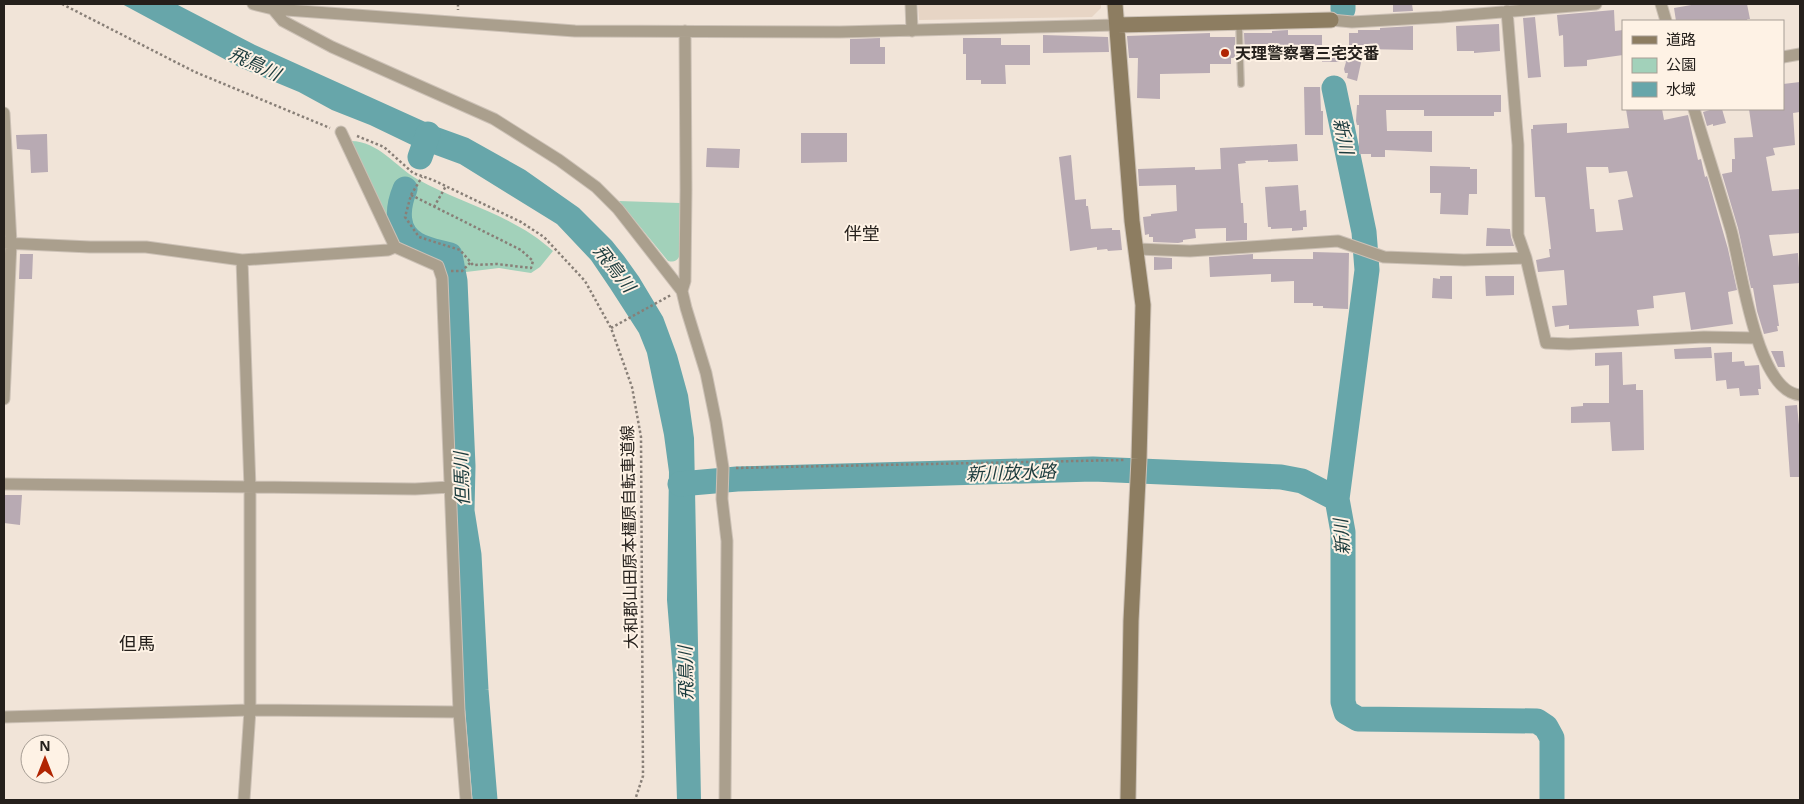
<svg xmlns="http://www.w3.org/2000/svg" width="1804" height="804" font-family="'Noto Sans','Noto Sans JP',sans-serif">
  <style>
    .built { fill: #e7d5c5 }
    .green { fill: #a2d1ba }
    .water { fill: #67a6aa }
    .lines { fill: none; stroke-linecap: round; stroke-linejoin: round }
    .river { stroke: #67a6aa; stroke-width: 25 }
    .building { fill: #b8aab3; fill-rule: evenodd }
    .lane-casing { stroke: #ccc1b6; stroke-width: 8 }
    .street-casing { stroke: #ccc1b6; stroke-width: 13 }
    .secondary-casing { stroke: #ccc1b6; stroke-width: 17 }
    .path { stroke: #887f77; stroke-width: 2.5; stroke-dasharray: 2.5 2.5; stroke-linecap: butt }
    .lane { stroke: #aa9f8d; stroke-width: 5.5 }
    .street { stroke: #aa9f8d; stroke-width: 11 }
    .secondary { stroke: #8d7d61; stroke-width: 15 }
    .poi-dot { fill: #b12502; stroke: #fef2e5; stroke-width: 2 }
    .labels { text-anchor: middle; dominant-baseline: central; stroke-width: 4; stroke-linejoin: round; paint-order: stroke }
    .poi-label { font-size: 16px; font-weight: bold; fill: #25201c; stroke: #fef2e5; text-anchor: start }
    .street-label { font-size: 16px; fill: #25201c; stroke: #fef2e5 }
    .water-label { font-size: 18px; font-style: italic; fill: #1a3a3c; stroke: #fef2e5 }
    .neighbourhood-label { font-size: 18px; fill: #25201c; stroke: #fef2e5 }
  </style>
  <rect width="100%" height="100%" fill="#f1e4d8"/>
  <path class="built" d="M928 4H1101V8L1092 17 919 20 918 5Z"/>
  <path class="green" d="M351 141C378 141 396 167 417 179 462 204 514 215 553 251L540 267 531 273 499 268 466 272 459 268 448 267C438 253 418 255 405 243 383 221 365 171 351 141Z
    M619 201 680 203 679 257C676 262 673 262 668 261Z"/>
  <path class="water" d="M122 4H176L255 45 432 125 468 138 525 170 579 208 612 241 624 256 639 277 663 317 677 355 688 395 694 438 701 800H677L673 674 667 600 669 472 664 435 647 353 639 333 610 288 591 260 557 224 460 164 422 150 370 125 332 110 299 92 239 67Z"/>
  <g class="lines">
    <path class="river" d="M1343 4V9
      M1334 88 1364 232 1367 270 1337 499 1343 532V702L1346 712 1358 719 1537 721 1546 727 1552 738V800
      M420 157 428 134
      M405 189C397 208 395 232 416 244 426 250 440 252 450 255L455 281 463 466 462 511 469 555 476 690 485 800
      M680 484 737 479 1093 469 1281 477 1302 481 1337 499"/>
  </g>
  <path class="building" d="M1393 4H1412L1413 11 1393 12Z
    M1697 4H1747L1750 19H1747L1748 21H1676L1674 8Z
    M1614 10 1615 31 1623 30V55L1587 60V66L1564 67 1563 35 1559 36 1557 15Z
    M1535 17 1541 77 1528 78 1523 18Z
    M1499 24 1500 51 1474 53V51H1457L1456 26Z
    M1413 26V50L1364 49 1357 81 1347 78 1348 73H1345L1344 69 1346 62H1322V54H1270V58H1245L1244 33H1272V31L1288 30V35H1322V49H1349V33H1358V30H1380V28Z
    M1210 33V37H1235V58H1231V64H1210V73L1160 74V99L1137 98 1138 58H1129L1127 36Z
    M1043 35 1108 37 1109 52 1043 53Z
    M880 38V47H885V64H850V39Z
    M963 38H1001V45H1030V65H1005L1006 84H981V80H966V54H963Z
    M1800 82V112L1793 113 1795 145 1773 148 1775 155 1766 157 1772 191 1800 189V233L1769 235 1773 256 1798 253 1800 283 1773 285 1779 326H1777L1778 331 1764 334 1757 311 1753 288H1751L1738 228 1722 174 1732 172V159H1735L1734 138 1753 137 1749 109H1783V84Z
    M1304 87H1320L1321 111H1323V135H1305Z
    M1359 95H1501V112H1494V116H1424V110H1386L1387 131H1432V152L1385 150V157H1371V154H1359V125H1357L1356 121 1357 105H1359Z
    M1626 109H1662L1664 120 1688 115 1698 160 1701 159 1705 177 1707 176 1728 249 1737 290 1728 292 1733 324 1691 330 1685 292 1653 296 1654 308 1637 310 1639 326 1569 329V325L1555 327 1552 306 1567 305 1564 270 1538 272 1536 260 1550 257 1549 249H1551L1545 197H1535L1531 129H1533V125L1567 123V133L1629 128ZM1586 167H1608L1609 173 1627 171 1633 197 1618 200 1623 230 1596 232 1594 209H1590Z
    M1713 109H1722L1726 123 1713 126V124L1707 126 1703 112Z
    M801 133H847V162L801 163Z
    M47 134 48 172 31 173 30 150 17 149 16 135Z
    M1297 144 1298 161 1268 162V160L1245 161 1246 163 1238 164 1241 203H1243L1244 223H1247V240L1226 241V228L1195 229 1196 238 1183 240V242L1178 243 1153 242V237H1149V234L1145 235 1143 217 1151 216V214L1177 211 1176 185 1139 186 1138 169 1195 167V170L1221 169 1220 148Z
    M707 148 740 149 739 168 706 167Z
    M1071 155 1075 200 1086 199V206H1088L1091 229 1112 228V230H1120L1122 250 1108 251 1107 249 1097 250V247L1070 251 1059 157Z
    M1430 166 1470 167V169H1477V194H1469L1468 215 1440 214 1441 193H1430Z
    M1298 185 1300 211 1306 210 1307 227H1303V230L1292 231V228L1271 229V227H1268L1265 187Z
    M1487 228 1510 229 1511 237 1514 246H1486Z
    M1313 252 1349 253 1348 309 1323 308V306H1313V303H1294V281L1271 282V274L1210 277 1209 257 1253 254V259H1313Z
    M20 254H33L32 279H19Z
    M1154 257 1172 258V269L1154 270Z
    M1440 276H1452V299L1432 298 1433 278 1440 279Z
    M1485 276H1514V295L1486 296Z
    M1711 347 1712 358 1675 359 1674 349Z
    M1771 351H1783L1785 367H1778Z
    M1622 352 1623 385 1636 384V390H1643L1644 450 1612 451 1610 422 1571 423V407L1583 406V403H1609V365L1595 366V353Z
    M1732 352V362L1744 361 1745 366 1759 365 1761 389H1758L1759 395 1740 396 1739 388 1727 389 1726 380 1716 381 1714 353Z
    M1797 405 1799 425H1800V477H1790L1785 406Z
    M4 495H22L20 525 4 523Z"/>
  <g class="lines">
    <defs>
      <path id="lane" d="M1239 24 1241 84"/>
      <path id="street" d="M253 4 273 9 575 31 840 32 1117 25
        M911 4 912 31
        M1661 4 1666 21
        M273 9 283 21 332 47 494 119 559 160 596 187 618 209 682 291 686 308 706 373 716 422 723 468 722 499 727 541 725 800
        M1507 11 1518 145V235L1526 258 1546 343 1569 344 1704 337 1756 338
        M1331 20 1352 22 1442 17 1596 4
        M1783 57 1800 54
        M1694 109C1706 149 1719 189 1731 230 1741 265 1756 392 1800 395
        M4 113 11 243 4 399
        M341 132 395 247 438 266 442 278 459 712 466 800
        M4 243 90 247H146L242 260 388 250 395 247
        M1137 249 1190 251 1338 241 1384 257 1464 260 1526 258
        M242 260 250 488V710L244 800
        M682 291 685 281 686 190 685 31
        M4 484 415 489 450 487
        M4 717 250 710 459 712"/>
      <path id="secondary" d="M1115 4 1132 221 1143 305 1139 459 1131 621 1128 800
        M1117 25 1331 20"/>
    </defs>
    <use href="#lane" class="lane-casing"/>
    <use href="#street" class="street-casing"/>
    <use href="#secondary" class="secondary-casing"/>
    <path class="path" d="M62 4 195 72 330 128
      M458 4V10
      M357 136 384 147 413 173 433 180 521 222 544 237 585 281 611 328 632 387 641 437 643 776 635 800
      M411 195 521 250 533 261 531 268 497 264 473 265 460 250 419 237 405 217 411 195 422 177
      M434 207 446 186
      M451 271H462L470 263
      M611 328 671 295
      M736 468 1125 460"/>
    <use href="#lane" class="lane"/>
    <use href="#street" class="street"/>
    <use href="#secondary" class="secondary"/>
  </g>
  <circle class="poi-dot" cx="1225" cy="53" r="5"/>
  <g class="labels">
    <g class="poi-label">
      <text x="1235" y="53">天理警察署三宅交番</text>
    </g>
    <g class="street-label">
      <text transform="translate(629 537) rotate(-91)">大和郡山田原本橿原自転車道線</text>
    </g>
    <g class="water-label">
      <text transform="translate(255 63) rotate(25)">飛鳥川</text>
      <text transform="translate(1344 136) rotate(78)">新川</text>
      <text transform="translate(615 268) rotate(52)">飛鳥川</text>
      <text transform="translate(1011 472) rotate(-2)">新川放水路</text>
      <text transform="translate(461 479) rotate(-92)">但馬川</text>
      <text transform="translate(1341 537) rotate(-94)">新川</text>
      <text transform="translate(685 673) rotate(-91)">飛鳥川</text>
    </g>
    <g class="neighbourhood-label">
      <text x="862" y="233">伴堂</text>
      <text x="137" y="643">但馬</text>
    </g>
  </g>
  <rect width="1804" height="804" fill="none" stroke="#25201c" stroke-width="10"/>
  <rect x="1622" y="20" width="162" height="90" fill="#fef2e5" stroke="#a79e95"/>
  <rect x="1632" y="36" width="25" height="8" fill="#8d7d61" stroke="#a79e95"/>
  <text x="1666" y="45" font-size="15" fill="#25201c">道路</text>
  <rect x="1632" y="58" width="25" height="15" fill="#a2d1ba" stroke="#a79e95"/>
  <text x="1666" y="70" font-size="15" fill="#25201c">公園</text>
  <rect x="1632" y="82" width="25" height="15" fill="#67a6aa" stroke="#a79e95"/>
  <text x="1666" y="95" font-size="15" fill="#25201c">水域</text>
  <g transform="translate(45 759)"><circle r="24" fill="#fef2e5" stroke="#a79e95"/>
  <path d="M0-4L9 19L0 12L-9 19Z" fill="#b12502"/>
  <text y="-8" font-size="14" font-weight="bold" text-anchor="middle" fill="#25201c">N</text>
  </g>
</svg>
